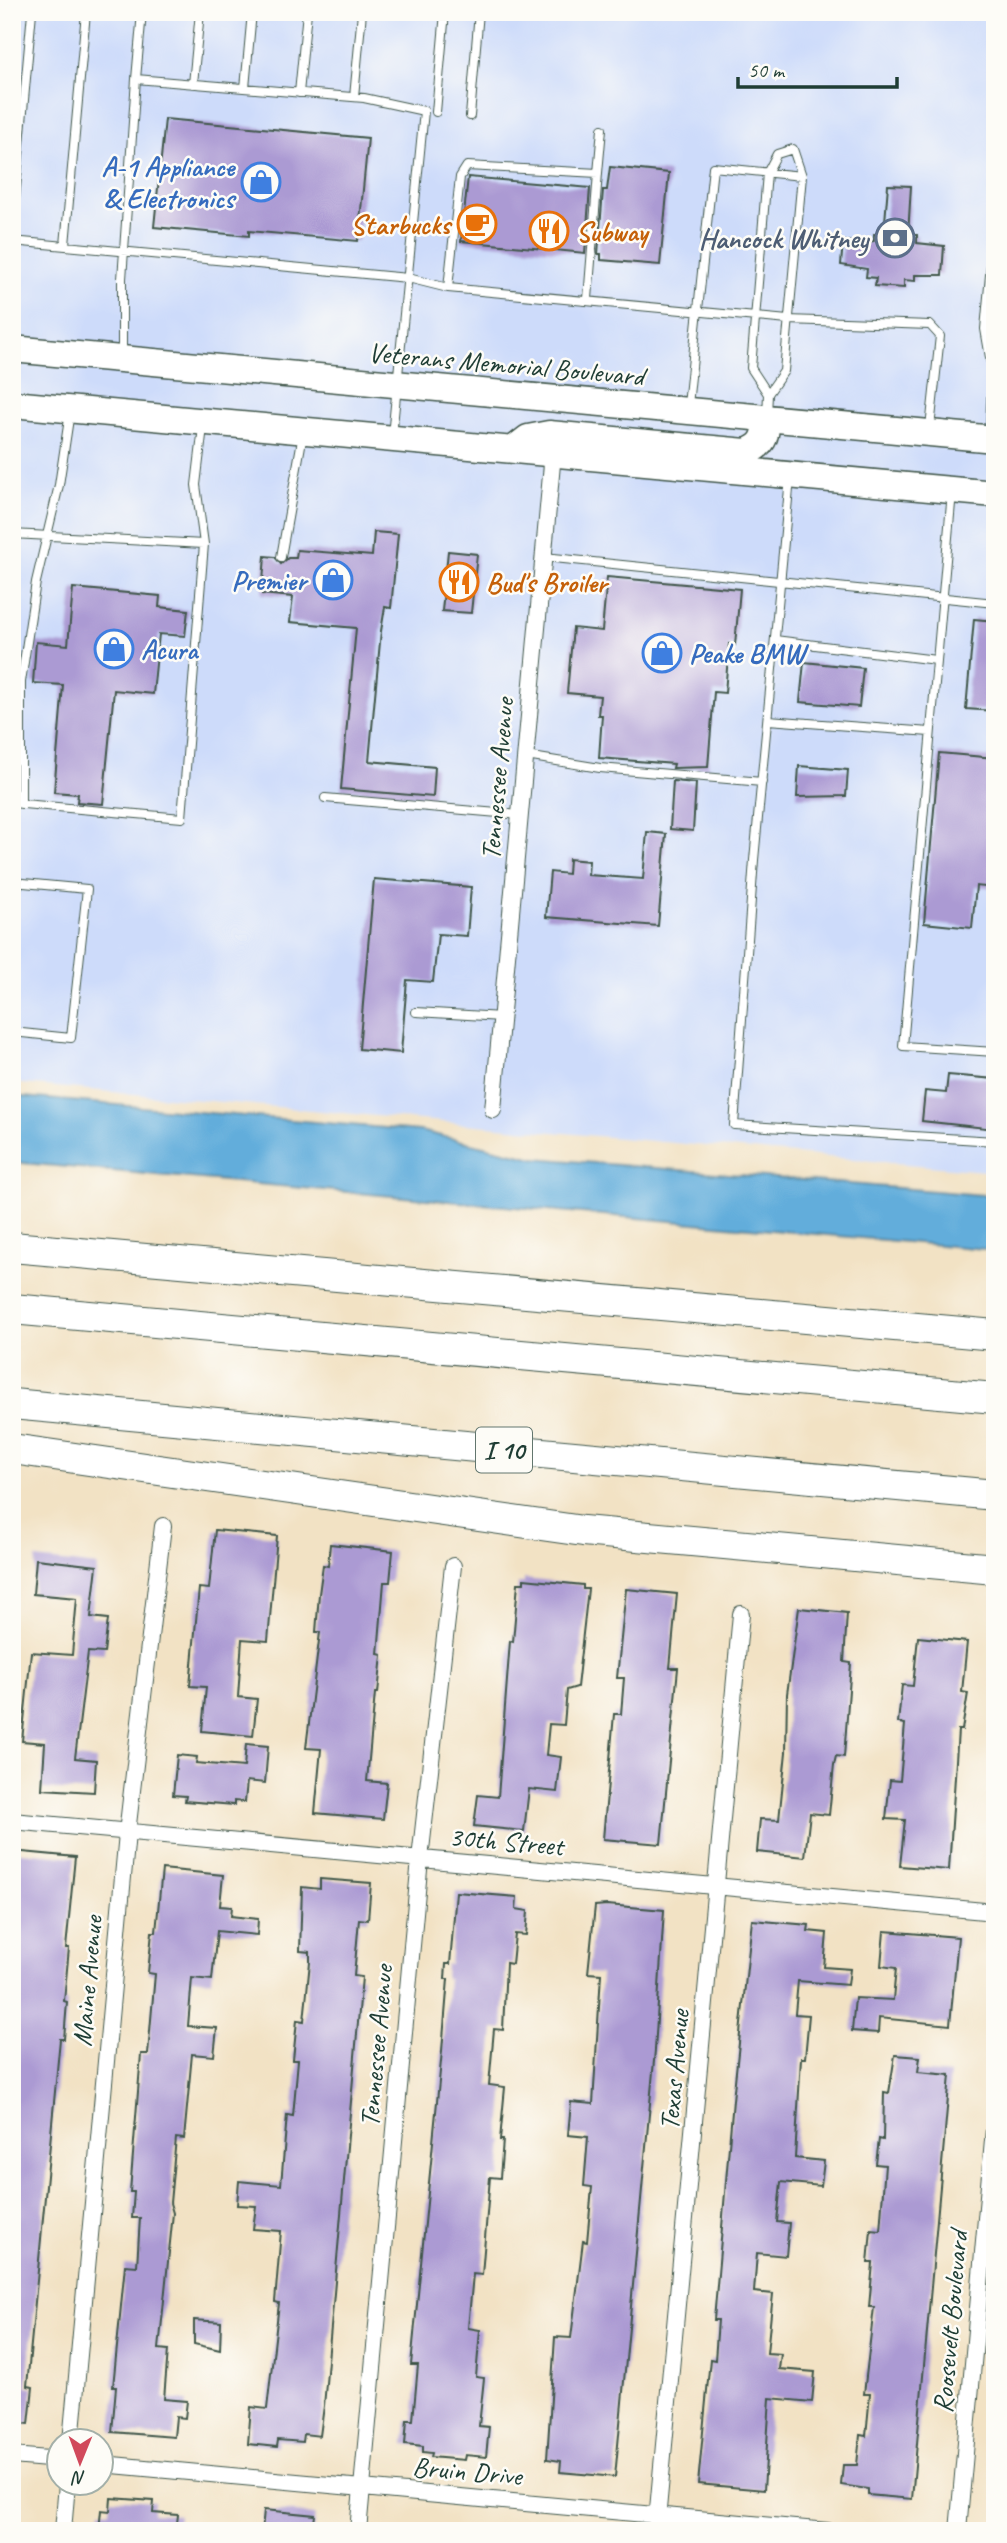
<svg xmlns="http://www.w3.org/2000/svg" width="1007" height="2543" font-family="Caveat,sans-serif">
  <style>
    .built { fill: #cddbfa }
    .water { fill: #62addb; stroke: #407588; stroke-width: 2 }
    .building { fill: #ab9ad3 }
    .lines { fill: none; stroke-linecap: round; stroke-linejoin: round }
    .lane-casing { stroke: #3f564a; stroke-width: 10 }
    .street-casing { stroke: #3f564a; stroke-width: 18 }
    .primary-casing { stroke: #3f564a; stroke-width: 29 }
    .highway-casing { stroke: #3f564a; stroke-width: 32 }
    .lane { stroke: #fff; stroke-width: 8 }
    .street { stroke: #fff; stroke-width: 16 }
    .primary { stroke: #fff; stroke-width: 26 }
    .highway { stroke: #fff; stroke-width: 30 }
    .labels { text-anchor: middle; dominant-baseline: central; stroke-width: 5; stroke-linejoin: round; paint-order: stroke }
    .shield { fill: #fdfcf7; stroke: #62766e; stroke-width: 2 }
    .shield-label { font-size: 26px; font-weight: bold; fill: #1f3d34 }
    .shop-label { font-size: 28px; font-weight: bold; fill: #366cbe; stroke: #fdfcf7; text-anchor: end }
    .food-label { font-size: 28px; font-weight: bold; fill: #c56008; stroke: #fdfcf7; text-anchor: start }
    .service-label { font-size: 28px; font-weight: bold; fill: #4e5e75; stroke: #fdfcf7; text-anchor: end }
    .street-label { font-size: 28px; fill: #1f3d34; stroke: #fdfcf7 }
  </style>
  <rect width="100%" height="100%" fill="#fdfcf7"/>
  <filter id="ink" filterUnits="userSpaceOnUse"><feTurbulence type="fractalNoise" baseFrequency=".0143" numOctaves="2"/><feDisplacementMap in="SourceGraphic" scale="14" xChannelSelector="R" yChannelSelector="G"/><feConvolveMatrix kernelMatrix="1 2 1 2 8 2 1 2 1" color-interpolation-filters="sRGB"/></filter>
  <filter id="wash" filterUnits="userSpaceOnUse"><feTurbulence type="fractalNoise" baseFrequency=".00686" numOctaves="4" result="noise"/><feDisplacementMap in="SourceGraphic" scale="28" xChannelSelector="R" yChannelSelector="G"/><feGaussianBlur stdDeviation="1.57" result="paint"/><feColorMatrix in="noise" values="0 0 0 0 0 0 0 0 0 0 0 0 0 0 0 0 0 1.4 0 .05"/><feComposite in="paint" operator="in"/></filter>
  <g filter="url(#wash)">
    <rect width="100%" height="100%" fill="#f2e2c4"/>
    <path class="built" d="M12 12H995V1172L12 1083Z"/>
    <path class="water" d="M12 1096 420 1131 534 1158 995 1196V1250L12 1162Z"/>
    <g id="blocks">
      <path class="building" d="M165 119 368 138 358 241 249 231V236L154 227Z
        M610 167 669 173 660 265 601 260V254H598L603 190H607Z
        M468 177 590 188 585 253 461 241Z
        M888 185 911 186 908 235H917V243L944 246 942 275H915V281L904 280V288L875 286 876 278 866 277 867 269 841 265 843 241 863 243 874 241V234H884Z
        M374 532 398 534 391 608 385 607 381 631 369 761 435 767 433 797 341 789 356 628 290 622 293 597 262 594 265 556 275 557 281 564 288 558H296L297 550 372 556Z
        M448 551 477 554 471 613 442 611Z
        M607 577 740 589 735 645 729 644 725 693 714 692 708 767 673 768 674 764 599 758 602 715H598L600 696 567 693 573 628 602 631Z
        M73 588 160 596 159 607 188 610 185 636 159 634 153 694 114 690 103 804 77 802 78 794 54 792 63 685 33 683 36 642 68 645Z
        M974 619 995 621V711L966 709Z
        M804 662 863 668 859 707 800 702Z
        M939 753 995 758V888L976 886 972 928 924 923Z
        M799 766 848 770 846 796 797 797Z
        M673 781 696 783 693 831 670 829Z
        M647 832 666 834 658 926 546 917 550 872 568 874 569 859 589 861 588 875 643 879Z
        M374 879 471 887 467 936 438 934 433 982 407 980 401 1053 359 1049Z
        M948 1075 995 1079V1129L922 1121 925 1091 946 1093Z
        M215 1530 277 1536 268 1641 242 1639 238 1697 257 1699 253 1736 202 1731 206 1687 190 1686 199 1588 209 1589Z
        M330 1544 393 1551 390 1582H384L378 1654 382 1655 378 1693H375L367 1781 387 1783 383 1819 315 1813 321 1749 306 1748 320 1632H316L319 1594 323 1565 328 1566Z
        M36 1559 97 1566 91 1617 108 1619 104 1653 88 1652 75 1758 96 1760 94 1792 42 1789 45 1743 22 1741 31 1652 72 1655 77 1598 33 1594Z
        M524 1579 583 1585V1589H588L577 1687 567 1690 564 1725 549 1724 546 1755 561 1757 557 1792 529 1789 524 1831 474 1826 478 1795 498 1797 510 1641 513 1642 518 1583H524Z
        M626 1589 677 1594 670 1668H678L661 1844 603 1839 614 1714H621L624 1678H617Z
        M799 1608 847 1613 844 1662 851 1663 844 1757 836 1756 834 1765 829 1815 810 1813 805 1857 757 1852 760 1819 779 1820 786 1752 787 1694Z
        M918 1637 967 1642 962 1692 968 1693 962 1730H958L949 1870 900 1866 905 1820 886 1819 890 1780 900 1781 905 1724 898 1723 902 1685 913 1686Z
        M246 1744 268 1746 265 1783 247 1781 245 1802 234 1801V1805L185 1801 186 1796 173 1795 177 1755 197 1757 196 1763 244 1767Z
        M12 1851 75 1857 66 1948H69L64 2001 67 2002 64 2039H60L27 2386 33 2387 29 2424 12 2422Z
        M162 1869 223 1875 220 1906 232 1907 231 1916 258 1919 257 1935 217 1931 212 1980 192 1978 188 2026 217 2028 214 2056 192 2054 184 2139 176 2138 170 2203 173 2213 159 2349 168 2350 164 2399 187 2401 185 2418 176 2417 174 2437 112 2432 116 2387H113L125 2265 137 2266 140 2218H132L134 2192H130L141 2054H148L155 1974 148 1973 152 1932H156Z
        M320 1879 371 1883 368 1920 359 1919 354 1976 362 1977 324 2406 320 2436 304 2434 303 2442 278 2440 277 2447 248 2444 251 2407 267 2409 279 2303 275 2302 281 2231 253 2229 256 2206 237 2205 239 2181 281 2185 287 2115 293 2116 298 2060H293L297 2020 304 2021 310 1962V1952L300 1951 302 1887 320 1889Z
        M456 1892 517 1897 516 1909 528 1911 526 1935 515 1934 512 1964 506 1963 503 2030 494 2029 489 2085 505 2087 500 2140H503L500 2178 490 2177 482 2275 473 2274 468 2328 480 2330 476 2377 484 2378 479 2426 489 2427 486 2457 465 2455 464 2460 431 2457 432 2453 423 2452V2446L405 2444 407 2420H413L418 2365H411L442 2051 448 1979H445L446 1964H450Z
        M607 1905 664 1910 655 2050 615 2477 560 2472 561 2461 547 2459 555 2337 571 2338 583 2241 587 2242 592 2187 584 2186 588 2137 568 2135 571 2102 593 2104 601 1974 588 1973 595 1906Z
        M752 1920 809 1925 808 1931 827 1933 824 1967 850 1969 848 1985 798 1981 795 2014 809 2015 805 2058H801L795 2158 824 2161 821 2186 781 2182 777 2222 789 2223 786 2256 757 2253 754 2292 773 2294 767 2353 781 2354 779 2369 815 2372 812 2402 770 2398 764 2490 698 2484 710 2359 715 2360 718 2320H714L733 2100Z
        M884 1931 958 1937 950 2025 879 2018 878 2033 852 2031 855 1998 893 2000 896 1968 881 1966Z
        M895 2055 920 2057 918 2072 950 2075 912 2499 868 2495V2489L841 2485 843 2465H857L860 2435 866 2436 870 2394H864L874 2307H869L873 2263H868L871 2230 880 2231 885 2165 876 2164 879 2139 883 2140 884 2092 889 2093Z
        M194 2320 221 2322 220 2350 194 2344Z
        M111 2498 154 2501 153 2513 178 2515 176 2531H99L101 2510 110 2511Z
        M264 2510 315 2515 313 2531H262Z"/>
    </g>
  </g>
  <g filter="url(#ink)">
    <use href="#blocks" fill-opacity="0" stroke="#3f564a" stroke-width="2"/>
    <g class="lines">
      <defs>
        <path id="lane" d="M142 12 136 79 364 98 424 111 392 436
          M193 84 200 12
          M245 88 252 12
          M299 93 307 12
          M354 97 362 12
          M436 112 445 12
          M470 116 479 12
          M598 173 602 129
          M12 232 32 12
          M12 241 408 278 448 288 788 320 930 325 940 336 930 428
          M65 245 86 12
          M448 288 460 177 467 166 598 173 588 299
          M122 357V279L136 79
          M688 405 713 167 802 176
          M767 415 768 394 784 371 802 176 793 149 777 154 767 173 751 368 768 394
          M990 433 992 369 985 329 995 221
          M790 478 754 860 734 1125 995 1141
          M952 492 903 1046 995 1052
          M12 534 204 544
          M281 557 303 434
          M544 557 995 603
          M775 640 936 660
          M768 720 930 732
          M526 756 600 768 762 782
          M325 798 520 815
          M12 803 182 818 204 544 196 485 203 427
          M21 804V682L36 582 59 485 70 412
          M12 895 13 882 87 889 71 1038 12 1032
          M416 1012 502 1017"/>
        <path id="street" d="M493 1110 553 453
          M12 1821 995 1912
          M71 2442 127 1833 163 1526
          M12 2456 60 2460
          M102 2464 828 2531
          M63 2531 67 2484
          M358 2531 420 1859 453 1566
          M656 2531 741 1614
          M958 2531 995 2118"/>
        <path id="primary" d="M12 349 995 439
          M12 404 995 494
          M515 448 528 438 549 434 746 452C763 446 767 437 766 419"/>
        <path id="highway" d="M12 1247 995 1335
          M12 1309 995 1398
          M12 1404 995 1495
          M12 1449 583 1531 995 1569"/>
      </defs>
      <use href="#lane" class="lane-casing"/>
      <use href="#street" class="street-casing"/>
      <use href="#primary" class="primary-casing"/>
      <use href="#highway" class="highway-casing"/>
      <use href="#lane" class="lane"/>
      <use href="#street" class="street"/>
      <use href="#primary" class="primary"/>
      <use href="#highway" class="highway"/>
    </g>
  </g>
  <defs>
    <symbol id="shop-ring" viewBox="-11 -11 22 22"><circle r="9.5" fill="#fdfcf7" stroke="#3f7fe0" stroke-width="1.5"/><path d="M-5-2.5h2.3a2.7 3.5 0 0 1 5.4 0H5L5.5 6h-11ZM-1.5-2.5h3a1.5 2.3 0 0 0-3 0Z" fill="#3f7fe0"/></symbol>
    <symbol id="cafe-ring" viewBox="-11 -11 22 22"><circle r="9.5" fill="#fdfcf7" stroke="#e8710a" stroke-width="1.5"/><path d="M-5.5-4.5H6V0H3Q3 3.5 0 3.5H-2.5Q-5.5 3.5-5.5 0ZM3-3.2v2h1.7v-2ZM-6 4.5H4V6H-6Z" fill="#e8710a"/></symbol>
    <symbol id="restaurant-ring" viewBox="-11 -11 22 22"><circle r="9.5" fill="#fdfcf7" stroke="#e8710a" stroke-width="1.5"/><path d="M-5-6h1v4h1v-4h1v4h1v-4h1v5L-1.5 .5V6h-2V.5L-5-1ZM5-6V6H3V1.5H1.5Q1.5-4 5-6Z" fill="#e8710a"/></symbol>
    <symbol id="bank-ring" viewBox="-11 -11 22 22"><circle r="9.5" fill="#fdfcf7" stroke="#5c6f8a" stroke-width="1.5"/><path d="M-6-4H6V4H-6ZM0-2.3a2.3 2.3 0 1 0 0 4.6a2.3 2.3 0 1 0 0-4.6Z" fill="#5c6f8a"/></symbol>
  </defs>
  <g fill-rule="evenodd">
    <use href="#shop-ring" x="239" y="160" width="44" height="44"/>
    <use href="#cafe-ring" x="455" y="202" width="44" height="44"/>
    <use href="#restaurant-ring" x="527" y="209" width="44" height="44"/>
    <use href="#bank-ring" x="873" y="216" width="44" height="44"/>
    <use href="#shop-ring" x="311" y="558" width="44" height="44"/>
    <use href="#restaurant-ring" x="437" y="560" width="44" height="44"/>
    <use href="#shop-ring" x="92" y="627" width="44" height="44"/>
    <use href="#shop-ring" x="640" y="631" width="44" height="44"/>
  </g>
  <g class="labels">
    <rect class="shield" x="476" y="1427.5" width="56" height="45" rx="5"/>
    <g class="shield-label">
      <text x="504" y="1450">I 10</text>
    </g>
    <g class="shop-label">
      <text x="234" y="166">A-1 Appliance<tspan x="234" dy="32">&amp; Electronics</tspan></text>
      <text x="306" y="580">Premier</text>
      <text x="141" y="649" text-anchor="start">Acura</text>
      <text x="689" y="653" text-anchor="start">Peake BMW</text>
    </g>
    <g class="food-label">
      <text x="450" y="224" text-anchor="end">Starbucks</text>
      <text x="576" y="231">Subway</text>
      <text x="486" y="582">Bud's Broiler</text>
    </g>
    <g class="service-label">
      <text x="868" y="238">Hancock Whitney</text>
    </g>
    <g class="street-label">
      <text transform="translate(506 364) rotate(5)">Veterans Memorial Boulevard</text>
      <text transform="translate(497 779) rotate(-85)">Tennessee Avenue</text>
      <text transform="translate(506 1841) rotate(5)">30th Street</text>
      <text transform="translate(87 1981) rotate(-85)">Maine Avenue</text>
      <text transform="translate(376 2046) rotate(-85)">Tennessee Avenue</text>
      <text transform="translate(674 2070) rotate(-85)">Texas Avenue</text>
      <text transform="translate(950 2322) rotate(-85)">Roosevelt Boulevard</text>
      <text transform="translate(467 2471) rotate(5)">Bruin Drive</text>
    </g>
  </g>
  <rect width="1007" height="2543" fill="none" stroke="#fdfcf7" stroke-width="42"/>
  <g transform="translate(80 2462) rotate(181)"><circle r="33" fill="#fdfcf7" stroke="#a4b0a9" stroke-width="2"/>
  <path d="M0-5L12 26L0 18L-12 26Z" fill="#d1495b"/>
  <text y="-10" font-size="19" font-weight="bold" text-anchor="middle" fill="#1f3d34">N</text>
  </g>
  <path d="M738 77v10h159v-10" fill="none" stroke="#1f3d34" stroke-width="3.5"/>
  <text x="748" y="77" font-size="21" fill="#1f3d34" stroke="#fdfcf7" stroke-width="5" paint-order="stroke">50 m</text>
</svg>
